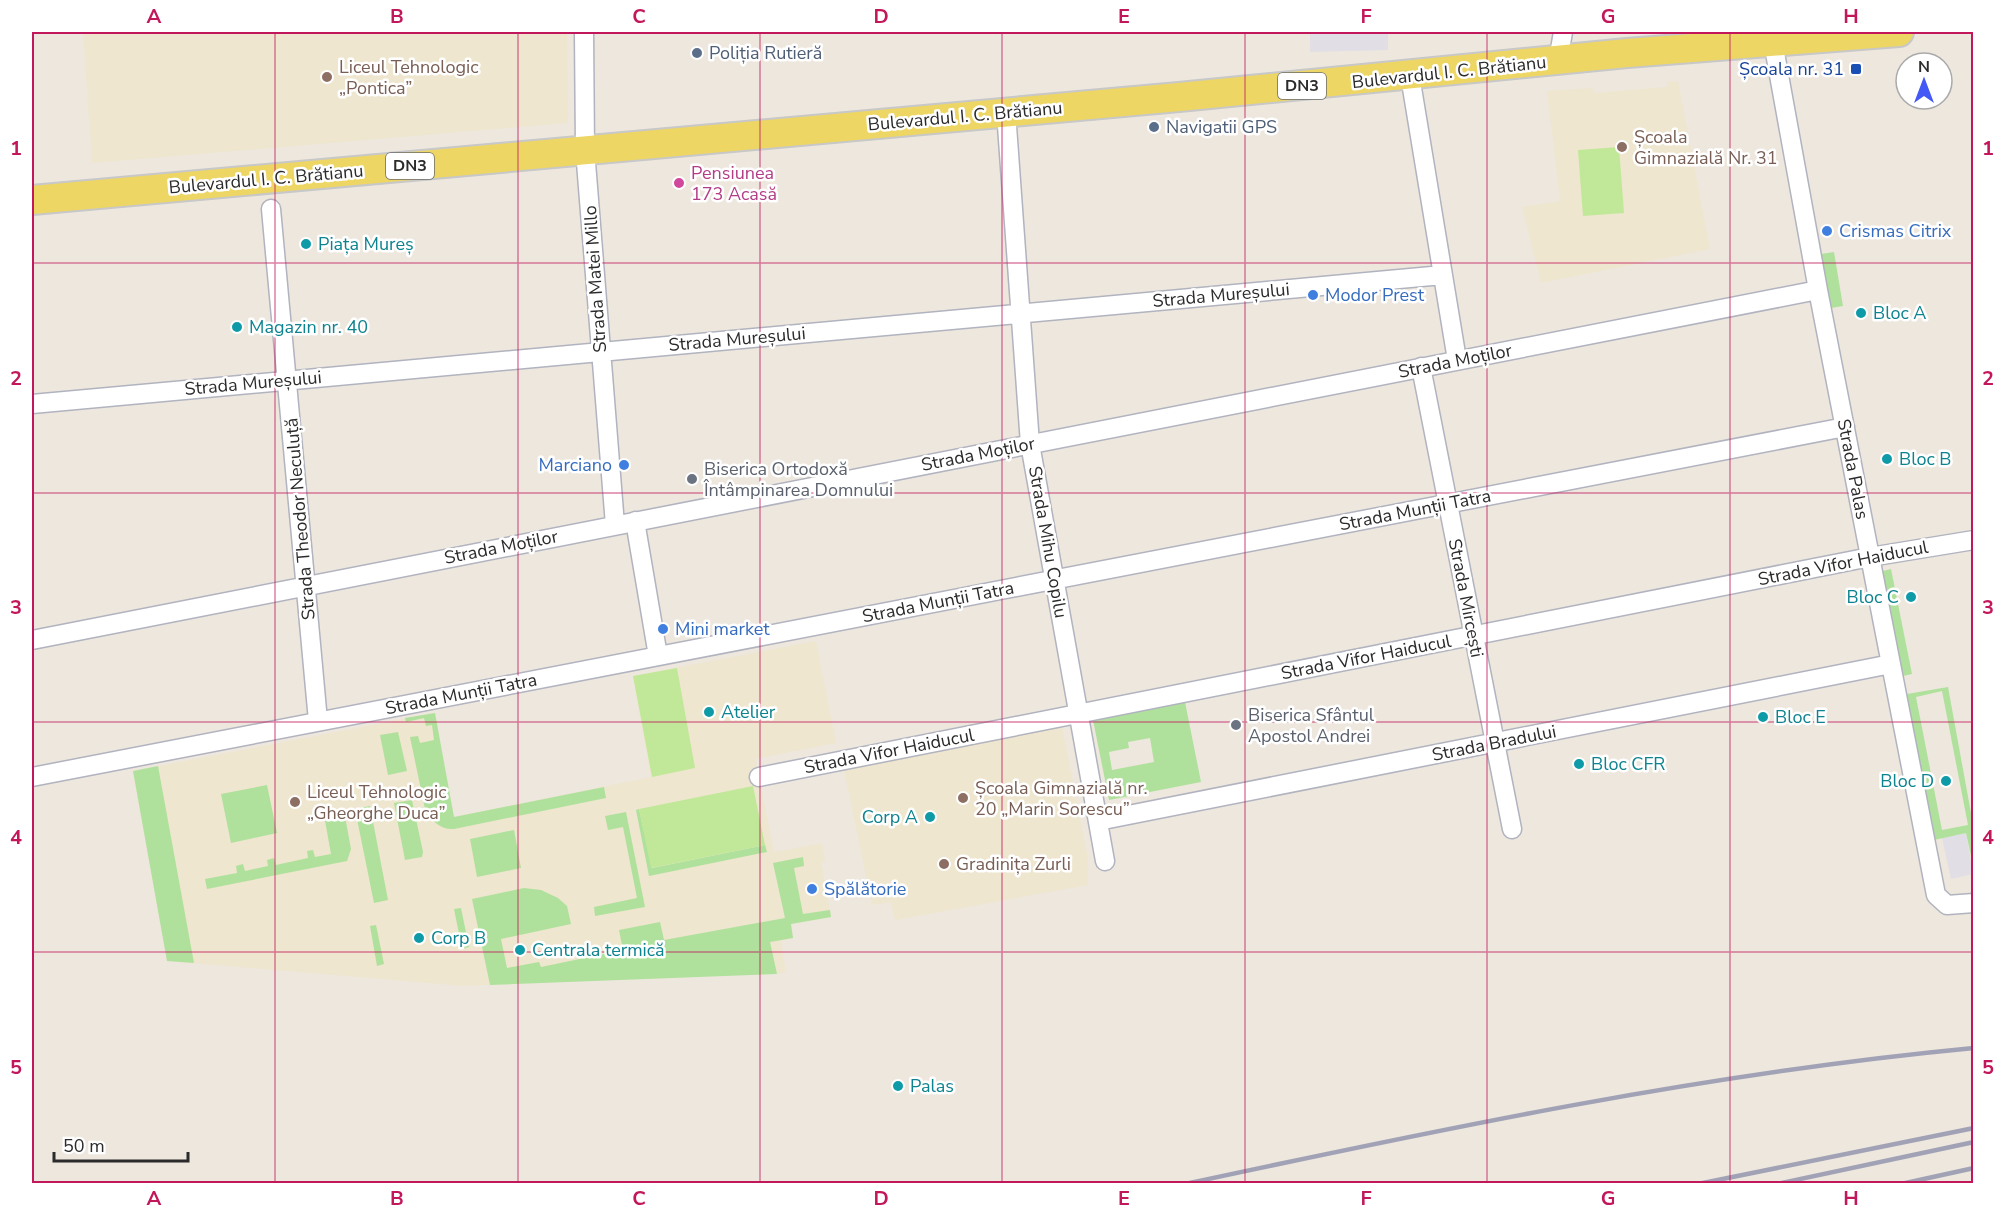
<svg xmlns="http://www.w3.org/2000/svg" width="2005" height="1215" font-family="'Nunito Sans',sans-serif">
  <style>
    .industrial { fill: #e1dee6 }
    .education { fill: #eee6ce }
    .green { fill: #afe19c; fill-rule: evenodd }
    .pitch { fill: #c1e899 }
    .lines { fill: none; stroke-linecap: round; stroke-linejoin: round }
    .minor-casing { stroke: #b1b3bf; stroke-width: 21 }
    .primary-casing { stroke: #c8c8c8; stroke-width: 32 }
    .minor { stroke: #fff; stroke-width: 18 }
    .primary { stroke: #edd663; stroke-width: 28 }
    .rail { stroke: #a1a2b5; stroke-width: 4.5 }
    .grid { fill: none; stroke: #c2185b; stroke-width: 1.5; stroke-opacity: 0.55 }
    .service-dot { fill: #5c6f8a; stroke: #fff; stroke-width: 2 }
    .transit-dot { fill: #1a4fb4; stroke: #fff; stroke-width: 2 }
    .education-dot { fill: #8d6e63; stroke: #fff; stroke-width: 2 }
    .hotel-dot { fill: #d1479c; stroke: #fff; stroke-width: 2 }
    .shop-dot { fill: #3f7fe0; stroke: #fff; stroke-width: 2 }
    .culture-dot { fill: #0f9aa8; stroke: #fff; stroke-width: 2 }
    .worship-dot { fill: #6b7280; stroke: #fff; stroke-width: 2 }
    .labels { text-anchor: middle; dominant-baseline: central; stroke-width: 5; stroke-linejoin: round; paint-order: stroke }
    .shield { fill: #fff; stroke: #6b6b6b; stroke-width: 1.5 }
    .shield-label { font-size: 16px; font-weight: bold; fill: #2b2b2b }
    .service-label { font-size: 18px; fill: #4e5e75; stroke: #fff; text-anchor: start }
    .education-label { font-size: 18px; fill: #785e54; stroke: #fff; text-anchor: start }
    .transit-label { font-size: 18px; fill: #164399; stroke: #fff; text-anchor: end }
    .street-label { font-size: 18px; fill: #2b2b2b; stroke: #fff }
    .hotel-label { font-size: 18px; fill: #b23c85; stroke: #fff; text-anchor: start }
    .shop-label { font-size: 18px; fill: #366cbe; stroke: #fff; text-anchor: start }
    .culture-label { font-size: 18px; fill: #0d838f; stroke: #fff; text-anchor: start }
    .worship-label { font-size: 18px; fill: #5b616d; stroke: #fff; text-anchor: start }
    .neatline { fill: none; stroke: #c2185b; stroke-width: 2 }
    .grid-label { font-size: 20px; text-anchor: middle; font-weight: bold; fill: #c2185b }
  </style>
  <rect width="100%" height="100%" fill="#ede7de"/>
  <path class="industrial" d="M1310 32H1388V50L1310 52Z
    M1966 833 1973 874 1951 879 1942 838Z"/>
  <path class="education" d="M83 32H567L568 123 92 163Z
    M1678 81 1710 249 1541 283 1522 207 1560 201 1547 91 1593 88 1594 93 1667 87V82Z
    M816 641 836 743 755 759 774 852 822 843 825 861 821 862 831 917 791 924 793 938 781 941 786 973 463 986 167 961 133 771 435 713 454 817 651 777 633 676Z
    M1062 727 1088 859V885L895 920 891 902 872 905 844 770Z"/>
  <path class="green" d="M1834 252 1843 306 1831 308 1821 254Z
    M1891 569 1912 674 1903 676 1883 571Z
    M1948 687 1973 824V856H1971L1966 833 1934 840 1907 694ZM1942 691 1968 825 1942 830 1916 697Z
    M1185 702 1201 782 1109 800 1093 720ZM1150 738 1154 762 1112 770 1109 752 1129 748 1128 742Z
    M435 713 454 817 604 787 606 798 454 829C440 830 431 820 425 809L410 737 418 736 420 743 434 740 432 725 426 726 424 718 406 722 405 718Z
    M398 732 407 771 388 775 380 735Z
    M158 766 194 963 167 961 133 771Z
    M267 785 277 833 231 843 221 794Z
    M412 800 423 852 422 857 405 860 394 803Z
    M370 806 388 900 374 903 355 809Z
    M639 809 652 868 765 845 767 852 649 876 636 810Z
    M344 811 351 849 347 861 207 889 205 879 237 873 236 866 243 864 245 871 268 866 267 860 274 858 276 865 308 858 307 851 313 850 315 857 331 854 324 815Z
    M626 812 645 907 595 916 594 907 637 898 623 827 608 830 605 816Z
    M514 830 521 868 477 877 470 839Z
    M803 857 804 866 794 868 803 914 830 910 831 917 791 924 793 938 770 942 777 974 490 985 472 899 524 888 541 890 558 898 567 906 571 924 501 939 507 968 539 962 541 967 623 950 619 930 660 922 664 940 785 918 773 863Z
    M461 908 469 947 462 949 454 909Z
    M376 925 384 964 377 966 370 926Z"/>
  <path class="pitch" d="M1619 147 1624 213 1583 216 1578 150Z
    M677 668 695 768 652 777 633 676Z
    M753 786 765 845 651 868 639 809Z"/>
  <g class="lines">
    <defs>
      <path id="minor" d="M584 32 585 150 615 525
        M1773 42 1818 290 1936 895 1947 905 1974 903
        M1558 61 1563 32
        M1410 76 1457 360
        M1006 112 1030 444 1105 861
        M271 209 318 721
        M1421 367 1512 829
        M32 404 1443 275
        M635 521 658 656
        M32 640 1818 290
        M32 777 1845 427
        M759 777 1870 557 1974 540
        M1098 821 1891 664"/>
      <path id="primary" d="M32 200 1179 97 1627 53 1899 32"/>
    </defs>
    <use href="#minor" class="minor-casing"/>
    <use href="#primary" class="primary-casing"/>
    <use href="#minor" class="minor"/>
    <use href="#primary" class="primary"/>
    <path class="rail" d="M1185 1184C1446 1128 1708 1073 1974 1048
      M1698 1184 1974 1128
      M1777 1184 1974 1142
      M1901 1184 1974 1168
      M1973 1184 1974 1183"/>
  </g>
  <path class="grid" d="M275 32V1184M518 32V1184M760 32V1184M1002 32V1184M1245 32V1184M1487 32V1184M1730 32V1184M32 263H1974M32 493H1974M32 722H1974M32 952H1974"/>
  <g class="service-dot">
    <circle cx="697" cy="53" r="6"/>
    <circle cx="1154" cy="127" r="6"/>
  </g>
  <rect class="transit-dot" x="1850" y="63" width="12" height="12" rx="3"/>
  <g class="education-dot">
    <circle cx="327" cy="77" r="6"/>
    <circle cx="1622" cy="147" r="6"/>
    <circle cx="963" cy="798" r="6"/>
    <circle cx="295" cy="802" r="6"/>
    <circle cx="944" cy="864" r="6"/>
  </g>
  <circle class="hotel-dot" cx="679" cy="183" r="6"/>
  <g class="shop-dot">
    <circle cx="1827" cy="231" r="6"/>
    <circle cx="1313" cy="295" r="6"/>
    <circle cx="624" cy="465" r="6"/>
    <circle cx="663" cy="629" r="6"/>
    <circle cx="812" cy="889" r="6"/>
  </g>
  <g class="culture-dot">
    <circle cx="306" cy="244" r="6"/>
    <circle cx="1861" cy="313" r="6"/>
    <circle cx="237" cy="327" r="6"/>
    <circle cx="1887" cy="459" r="6"/>
    <circle cx="1911" cy="597" r="6"/>
    <circle cx="709" cy="712" r="6"/>
    <circle cx="1763" cy="717" r="6"/>
    <circle cx="1579" cy="764" r="6"/>
    <circle cx="1946" cy="781" r="6"/>
    <circle cx="930" cy="817" r="6"/>
    <circle cx="419" cy="938" r="6"/>
    <circle cx="520" cy="950" r="6"/>
    <circle cx="898" cy="1086" r="6"/>
  </g>
  <g class="worship-dot">
    <circle cx="692" cy="479" r="6"/>
    <circle cx="1236" cy="725" r="6"/>
  </g>
  <g class="labels">
    <g class="shield">
      <rect x="1278" y="73" width="48" height="26" rx="4.5"/>
      <rect x="386" y="153" width="48" height="26" rx="4.5"/>
    </g>
    <g class="shield-label">
      <text x="1302" y="86">DN3</text>
      <text x="410" y="166">DN3</text>
    </g>
    <g class="service-label">
      <text x="709" y="53">Poliția Rutieră</text>
      <text x="1166" y="127">Navigatii GPS</text>
    </g>
    <g class="education-label">
      <text x="339" y="67">Liceul Tehnologic<tspan x="339" dy="21">„Pontica”</tspan></text>
      <text x="1634" y="137">Școala<tspan x="1634" dy="21">Gimnazială Nr. 31</tspan></text>
      <text x="975" y="788">Școala Gimnazială nr.<tspan x="975" dy="21">20 „Marin Sorescu”</tspan></text>
      <text x="307" y="792">Liceul Tehnologic<tspan x="307" dy="21">„Gheorghe Duca”</tspan></text>
      <text x="956" y="864">Gradinița Zurli</text>
    </g>
    <g class="transit-label">
      <text x="1844" y="69">Școala nr. 31</text>
    </g>
    <g class="street-label">
      <text transform="translate(1449 72) rotate(-6)">Bulevardul I. C. Brătianu</text>
      <text transform="translate(965 116) rotate(-5)">Bulevardul I. C. Brătianu</text>
      <text transform="translate(266 179) rotate(-5)">Bulevardul I. C. Brătianu</text>
      <text transform="translate(595 279) rotate(-94)">Strada Matei Millo</text>
      <text transform="translate(1221 295) rotate(-5)">Strada Mureșului</text>
      <text transform="translate(737 339) rotate(-5)">Strada Mureșului</text>
      <text transform="translate(1455 361) rotate(-11)">Strada Moților</text>
      <text transform="translate(253 383) rotate(-5)">Strada Mureșului</text>
      <text transform="translate(978 454) rotate(-11)">Strada Moților</text>
      <text transform="translate(1853 469) rotate(79)">Strada Palas</text>
      <text transform="translate(1415 510) rotate(-11)">Strada Munții Tatra</text>
      <text transform="translate(300 519) rotate(-95)">Strada Theodor Neculuță</text>
      <text transform="translate(1048 542) rotate(80)">Strada Mihu Copilu</text>
      <text transform="translate(501 547) rotate(-11)">Strada Moților</text>
      <text transform="translate(1843 563) rotate(-11)">Strada Vifor Haiducul</text>
      <text transform="translate(1466 598) rotate(79)">Strada Mircești</text>
      <text transform="translate(938 602) rotate(-11)">Strada Munții Tatra</text>
      <text transform="translate(1366 657) rotate(-11)">Strada Vifor Haiducul</text>
      <text transform="translate(461 694) rotate(-11)">Strada Munții Tatra</text>
      <text transform="translate(1494 743) rotate(-11)">Strada Bradului</text>
      <text transform="translate(889 751) rotate(-11)">Strada Vifor Haiducul</text>
    </g>
    <g class="hotel-label">
      <text x="691" y="173">Pensiunea<tspan x="691" dy="21">173 Acasă</tspan></text>
    </g>
    <g class="shop-label">
      <text x="1839" y="231">Crismas Citrix</text>
      <text x="1325" y="295">Modor Prest</text>
      <text x="612" y="465" text-anchor="end">Marciano</text>
      <text x="675" y="629">Mini market</text>
      <text x="824" y="889">Spălătorie</text>
    </g>
    <g class="culture-label">
      <text x="318" y="244">Piața Mureș</text>
      <text x="1873" y="313">Bloc A</text>
      <text x="249" y="327">Magazin nr. 40</text>
      <text x="1899" y="459">Bloc B</text>
      <text x="1899" y="597" text-anchor="end">Bloc C</text>
      <text x="721" y="712">Atelier</text>
      <text x="1775" y="717">Bloc E</text>
      <text x="1591" y="764">Bloc CFR</text>
      <text x="1934" y="781" text-anchor="end">Bloc D</text>
      <text x="918" y="817" text-anchor="end">Corp A</text>
      <text x="431" y="938">Corp B</text>
      <text x="532" y="950">Centrala termică</text>
      <text x="910" y="1086">Palas</text>
    </g>
    <g class="worship-label">
      <text x="704" y="469">Biserica Ortodoxă<tspan x="704" dy="21">Întâmpinarea Domnului</tspan></text>
      <text x="1248" y="715">Biserica Sfântul<tspan x="1248" dy="21">Apostol Andrei</tspan></text>
    </g>
  </g>
  <rect width="2005" height="1215" fill="none" stroke="#ffffff" stroke-width="66"/>
  <g transform="translate(1924 81)"><circle r="28" fill="#ffffff" stroke="#aaaaaa" stroke-width="1.5"/>
  <path d="M0-4.5L10 22L0 15L-10 22Z" fill="#4358f5"/>
  <text y="-9" font-size="16" font-weight="bold" text-anchor="middle" fill="#2b2b2b">N</text>
  </g>
  <path d="M54 1152v9h134v-9" fill="none" stroke="#2b2b2b" stroke-width="3"/>
  <text x="63" y="1152" font-size="18" fill="#2b2b2b" stroke="#ffffff" stroke-width="4.5" paint-order="stroke">50 m</text>
  <rect x="33" y="33" width="1939" height="1149" class="neatline"/>
  <g class="grid-label">
    <text x="154" y="23">A</text>
    <text x="397" y="23">B</text>
    <text x="639" y="23">C</text>
    <text x="881" y="23">D</text>
    <text x="1124" y="23">E</text>
    <text x="1366" y="23">F</text>
    <text x="1608" y="23">G</text>
    <text x="1851" y="23">H</text>
    <text x="16" y="155">1</text>
    <text x="1988" y="155">1</text>
    <text x="16" y="385">2</text>
    <text x="1988" y="385">2</text>
    <text x="16" y="614">3</text>
    <text x="1988" y="614">3</text>
    <text x="16" y="844">4</text>
    <text x="1988" y="844">4</text>
    <text x="16" y="1074">5</text>
    <text x="1988" y="1074">5</text>
    <text x="154" y="1205">A</text>
    <text x="397" y="1205">B</text>
    <text x="639" y="1205">C</text>
    <text x="881" y="1205">D</text>
    <text x="1124" y="1205">E</text>
    <text x="1366" y="1205">F</text>
    <text x="1608" y="1205">G</text>
    <text x="1851" y="1205">H</text>
  </g>
</svg>
